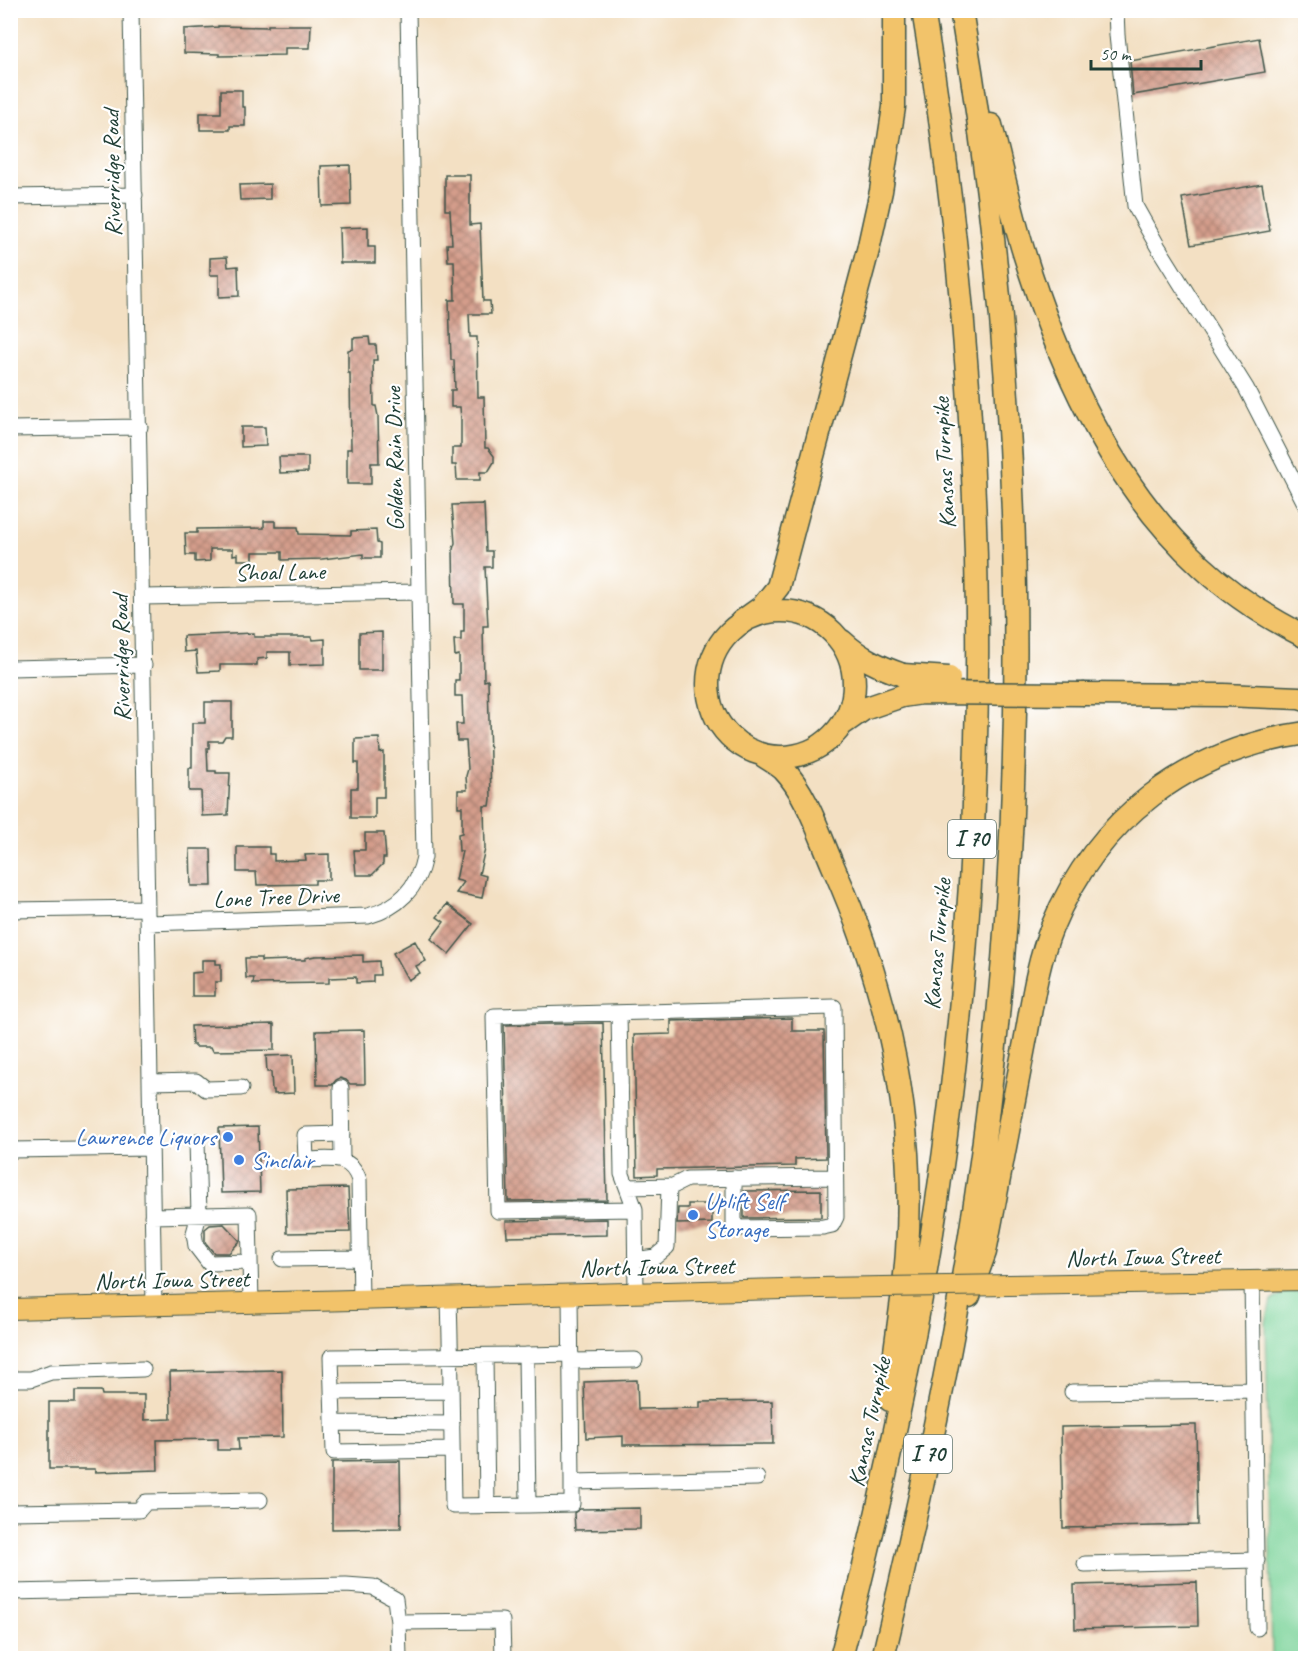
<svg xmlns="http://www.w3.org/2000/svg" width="1316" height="1669" font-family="Caveat,sans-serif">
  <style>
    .park { fill: #7ad399; stroke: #4c8866; stroke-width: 1.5 }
    .building { fill: url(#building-cross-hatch) }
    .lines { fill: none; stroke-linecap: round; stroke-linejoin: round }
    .minor-casing { stroke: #3f5549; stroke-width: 17 }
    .major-casing { stroke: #3f5549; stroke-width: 22 }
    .highway-casing { stroke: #3f5549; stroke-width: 25 }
    .minor { stroke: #fff; stroke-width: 15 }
    .major { stroke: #f2c36a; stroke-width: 20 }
    .highway { stroke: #f2c36a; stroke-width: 22 }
    .major-bridge-casing { stroke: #3f5549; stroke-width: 22; stroke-linecap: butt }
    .highway-bridge-casing { stroke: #3f5549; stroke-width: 25; stroke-linecap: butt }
    .major-bridge { stroke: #f2c36a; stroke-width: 20 }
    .highway-bridge { stroke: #f2c36a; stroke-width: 22 }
    .shop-dot { fill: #3f7fe0; stroke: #fff; stroke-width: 2 }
    .labels { text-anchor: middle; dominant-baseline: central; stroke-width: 4.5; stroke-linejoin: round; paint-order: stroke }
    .shield { fill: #fff; stroke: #627771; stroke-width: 1.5 }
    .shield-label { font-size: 22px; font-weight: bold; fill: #1f3d34 }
    .street-label { font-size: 24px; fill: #1f3d34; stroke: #fff }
    .shop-label { font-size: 24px; fill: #366cbe; stroke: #fff; text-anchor: start }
  </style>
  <defs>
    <pattern id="building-cross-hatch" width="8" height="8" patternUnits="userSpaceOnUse" patternTransform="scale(1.5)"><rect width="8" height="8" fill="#d49d8b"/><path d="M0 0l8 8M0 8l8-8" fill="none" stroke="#ab8172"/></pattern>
  </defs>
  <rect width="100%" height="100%" fill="#fff"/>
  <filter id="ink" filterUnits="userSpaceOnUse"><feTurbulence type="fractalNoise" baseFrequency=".0167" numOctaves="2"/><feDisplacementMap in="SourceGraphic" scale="12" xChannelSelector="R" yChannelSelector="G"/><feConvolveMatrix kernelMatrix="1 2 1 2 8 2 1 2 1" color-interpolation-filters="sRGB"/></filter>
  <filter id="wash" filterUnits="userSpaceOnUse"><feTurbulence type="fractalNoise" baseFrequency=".008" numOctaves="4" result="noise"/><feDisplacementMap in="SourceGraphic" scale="24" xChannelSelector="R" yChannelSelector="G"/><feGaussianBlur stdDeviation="1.35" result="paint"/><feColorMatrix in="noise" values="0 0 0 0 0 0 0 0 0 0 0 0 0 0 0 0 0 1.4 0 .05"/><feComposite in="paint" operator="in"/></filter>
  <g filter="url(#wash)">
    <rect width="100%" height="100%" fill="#f3e0c3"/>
    <path class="park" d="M1285 1292H1305V1658H1272L1266 1322 1271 1301Z"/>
    <g id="blocks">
      <path class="building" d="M268 25H311L310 48H285V55L219 56V54L184 53V29L218 27V26L268 27Z
        M1259 38 1265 72 1133 95 1130 61Z
        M221 90H242V107H245V126H230V130H200V113H221Z
        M350 165 351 205 322 206 321 166Z
        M445 175H470V225L480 224 483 301H490L491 314H469L470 337H477L478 397H484L485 448H488L494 456V462L488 472H480V480H457L456 465H452V448H461V419L460 407H451V390H455L454 360H451L449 300H455L454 261H448L447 244H452L450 210H445Z
        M270 184V199L240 200 239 185Z
        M1262 184 1270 231 1191 245 1182 198Z
        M368 227V247H375V263H340L339 228Z
        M227 257 228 267 238 266 239 296 219 297V275H210V258Z
        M369 337 370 345H376L377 360H373L374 406H376L378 416 379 463H371V484H347V449H351L350 373H348V350L353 349V338Z
        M241 427H265L266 446 241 447Z
        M279 457H308V472L280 473Z
        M484 504 486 551H492V567H485L488 626H483L484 681 488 680 491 799 490 806H484L485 849 479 874 486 876 482 898 456 893 464 882 456 880 462 851H459L458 834 462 833V807H458V790H467L466 776 468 769 466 741H457L456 724H463L462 696H455V680H459V655L455 656 454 640H461V632H464V604H454L453 549 455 543 452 505Z
        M264 521H275V527H298L299 534 351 535V531L376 530 377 543 380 544V558H363V554L322 559 282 560V552H253V560H238V554L233 555V549H210V561L195 562V555H186L185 533H197V529L264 528Z
        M382 632V670H359V633Z
        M254 633V637H312L313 640 325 639V664L290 665V652H267V658L257 659V665H220V671L198 672 196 651 184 652 183 636Z
        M205 702H232V736H225L222 741H209V748H207L208 771H216V773H230L228 815 202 816 201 791H189V768H192V723H205Z
        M379 738 380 753 384 752V797H375V818H351V788H358V763H355V739Z
        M365 833H384L386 858H383V864L372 875H356L354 850H365Z
        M237 847H269V854H274V861L306 860 305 855 329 854V880H315V884L257 885 256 872H237Z
        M190 849H211L212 886H191Z
        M447 904 473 924 449 954 431 939 444 922 437 917Z
        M415 941 426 961 416 966 420 973 408 980 393 953Z
        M363 955V962L379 961 380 975H373V982L356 983V977L329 978V983L253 984 254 978H246L245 958H261V961L291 960H305V958L315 956Z
        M202 960H216V964H221V982H215V996H192V973L202 972Z
        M792 1018V1031H824L826 1158 795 1159V1166L657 1169V1175L637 1176 634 1035 671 1034V1021Z
        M603 1023 607 1200 508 1201 504 1025Z
        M274 1024V1050L213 1051 211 1047H195V1045H192L191 1026Z
        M364 1030 365 1084H350L346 1080 340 1078 336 1080 332 1085H317L316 1031Z
        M293 1055 294 1093 274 1094V1090H272L271 1072H267L266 1056Z
        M258 1127 260 1192 221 1193 219 1128Z
        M348 1188 350 1232 287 1233 286 1189Z
        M821 1190V1217L744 1218V1191Z
        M688 1204H712V1223L677 1224 678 1208H688Z
        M607 1219V1235L507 1237 506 1221Z
        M224 1224 240 1241 229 1253H214L205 1242V1229L210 1225Z
        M282 1370 283 1437 238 1438 239 1450H218V1439L157 1440 158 1470 95 1472V1469H49V1402H75V1391H101L102 1395H144V1420L171 1419 170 1372Z
        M637 1380 638 1409 700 1408V1402L772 1401 773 1444 623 1445V1436L586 1438 584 1382Z
        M1190 1425H1196L1198 1525 1063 1528 1061 1427Z
        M400 1461 401 1528 332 1529V1462Z
        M640 1508V1529L575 1530 574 1513 580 1509Z
        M1197 1582 1198 1626 1075 1629 1074 1585Z"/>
    </g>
  </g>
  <g filter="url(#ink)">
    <use href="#blocks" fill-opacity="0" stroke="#3f5549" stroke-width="1.5"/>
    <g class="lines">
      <defs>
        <path id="minor" d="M131 10 154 1306
          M1116 10 1117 35 1135 206 1158 247 1246 388 1306 505
          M10 197 135 195
          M10 429 140 427
          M143 597 418 592
          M10 668 144 665
          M10 910 147 908
          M148 923 368 916C398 908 418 888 424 857L408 10
          M619 1013 622 1174 635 1209 636 1293
          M150 1082 196 1081 206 1089 241 1088
          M341 1088 342 1160
          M342 1134 305 1135 306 1160C329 1160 350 1153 359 1180L361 1301
          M197 1141 199 1215 194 1233 196 1246 209 1263 250 1262
          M10 1150 151 1148
          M627 1187 673 1186 687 1179 835 1177
          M635 1209 498 1211 494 1016 834 1007 836 1217 832 1225 823 1227 734 1228V1178
          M152 1216 249 1214 251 1304
          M282 1259 360 1258
          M635 1260 655 1257 667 1247 669 1186
          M1252 1280 1257 1628
          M570 1295 572 1482 757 1478
          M449 1299C451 1368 452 1437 453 1506L528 1505 526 1355 331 1357 334 1452 452 1450
          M526 1355 571 1354
          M485 1356 487 1506
          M571 1361 635 1360
          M10 1379H31L51 1372 143 1369
          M332 1392 451 1391
          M1072 1392 1253 1390
          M333 1423 452 1424
          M528 1505 572 1504V1482
          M10 1512 139 1510 146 1502 260 1500
          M1085 1564 1257 1560
          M10 1592 346 1585 373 1587 395 1599 398 1622 399 1658
          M398 1622 502 1621 503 1658"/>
        <path id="major" d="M1069 1284 1306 1280
          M10 1309 820 1288"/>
        <path id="highway" d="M991 125C1002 168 1011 211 1024 253 1059 366 1112 485 1201 566 1232 595 1268 618 1306 637
          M708 684a73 73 0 1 1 146 0a73 73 0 1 1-146 0Z
          M741 622 762 607 778 587 868 250 881 191 894 107V10
          M842 641C860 658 880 667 903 675
          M1085 694 1224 695 1299 698 1306 700
          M844 723 864 709 902 696
          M764 756C770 760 777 764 783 769 807 794 819 834 833 866 887 987 916 1117 907 1251 904 1301 893 1350 890 1400
          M969 1296 985 1252C999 1182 1011 1112 1025 1042 1032 1004 1037 964 1052 927 1097 818 1189 749 1306 733
          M841 1658C880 1507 914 1355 937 1201 995 807 990 403 923 10
          M883 1658C925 1480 964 1300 987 1117 1032 750 1024 375 961 10"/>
      </defs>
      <use href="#minor" class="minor-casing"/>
      <use href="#major" class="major-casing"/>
      <use href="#highway" class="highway-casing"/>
      <use href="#minor" class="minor"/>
      <use href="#major" class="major"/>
      <use href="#highway" class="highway"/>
      <defs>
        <path id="major-bridge" d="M820 1288 1069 1284"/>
        <path id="highway-bridge" d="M903 675 949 678
          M902 696 922 693 1085 694"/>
      </defs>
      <use href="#major-bridge" class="major-bridge-casing"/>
      <use href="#highway-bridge" class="highway-bridge-casing"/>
      <use href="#major-bridge" class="major-bridge"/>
      <use href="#highway-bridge" class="highway-bridge"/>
    </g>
  </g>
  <g class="shop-dot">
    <circle cx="228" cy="1137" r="6"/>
    <circle cx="239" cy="1160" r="6"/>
    <circle cx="693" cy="1215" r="6"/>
  </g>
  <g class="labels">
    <g class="shield">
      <rect x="948" y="820" width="48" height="38" rx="4.5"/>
      <rect x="904" y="1435" width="48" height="38" rx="4.5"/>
    </g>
    <g class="shield-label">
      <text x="972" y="839">I 70</text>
      <text x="928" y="1454">I 70</text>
    </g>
    <g class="street-label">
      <text transform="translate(112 173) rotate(-91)">Riverridge Road</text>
      <text transform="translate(394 459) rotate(-91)">Golden Rain Drive</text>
      <text transform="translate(944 463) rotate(-93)">Kansas Turnpike</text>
      <text transform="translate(280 572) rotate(-1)">Shoal Lane</text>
      <text transform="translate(121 658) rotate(-91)">Riverridge Road</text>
      <text transform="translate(276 897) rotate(-2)">Lone Tree Drive</text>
      <text transform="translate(937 944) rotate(-85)">Kansas Turnpike</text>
      <text transform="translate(1143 1257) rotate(-1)">North Iowa Street</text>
      <text transform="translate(657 1267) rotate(-1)">North Iowa Street</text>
      <text transform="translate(172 1280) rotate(-1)">North Iowa Street</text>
      <text transform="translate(869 1422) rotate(-78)">Kansas Turnpike</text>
    </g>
    <g class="shop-label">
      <text x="216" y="1137" text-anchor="end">Lawrence Liquors</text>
      <text x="251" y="1160">Sinclair</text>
      <text x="705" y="1201">Uplift Self<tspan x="705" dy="28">Storage</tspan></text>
    </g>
  </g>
  <rect width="1316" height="1669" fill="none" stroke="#fff" stroke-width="36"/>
  <path d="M1091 60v9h110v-9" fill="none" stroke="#1f3d34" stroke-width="3"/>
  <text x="1100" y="60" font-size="18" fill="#1f3d34" stroke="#ffffff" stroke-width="4.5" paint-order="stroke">50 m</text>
</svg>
